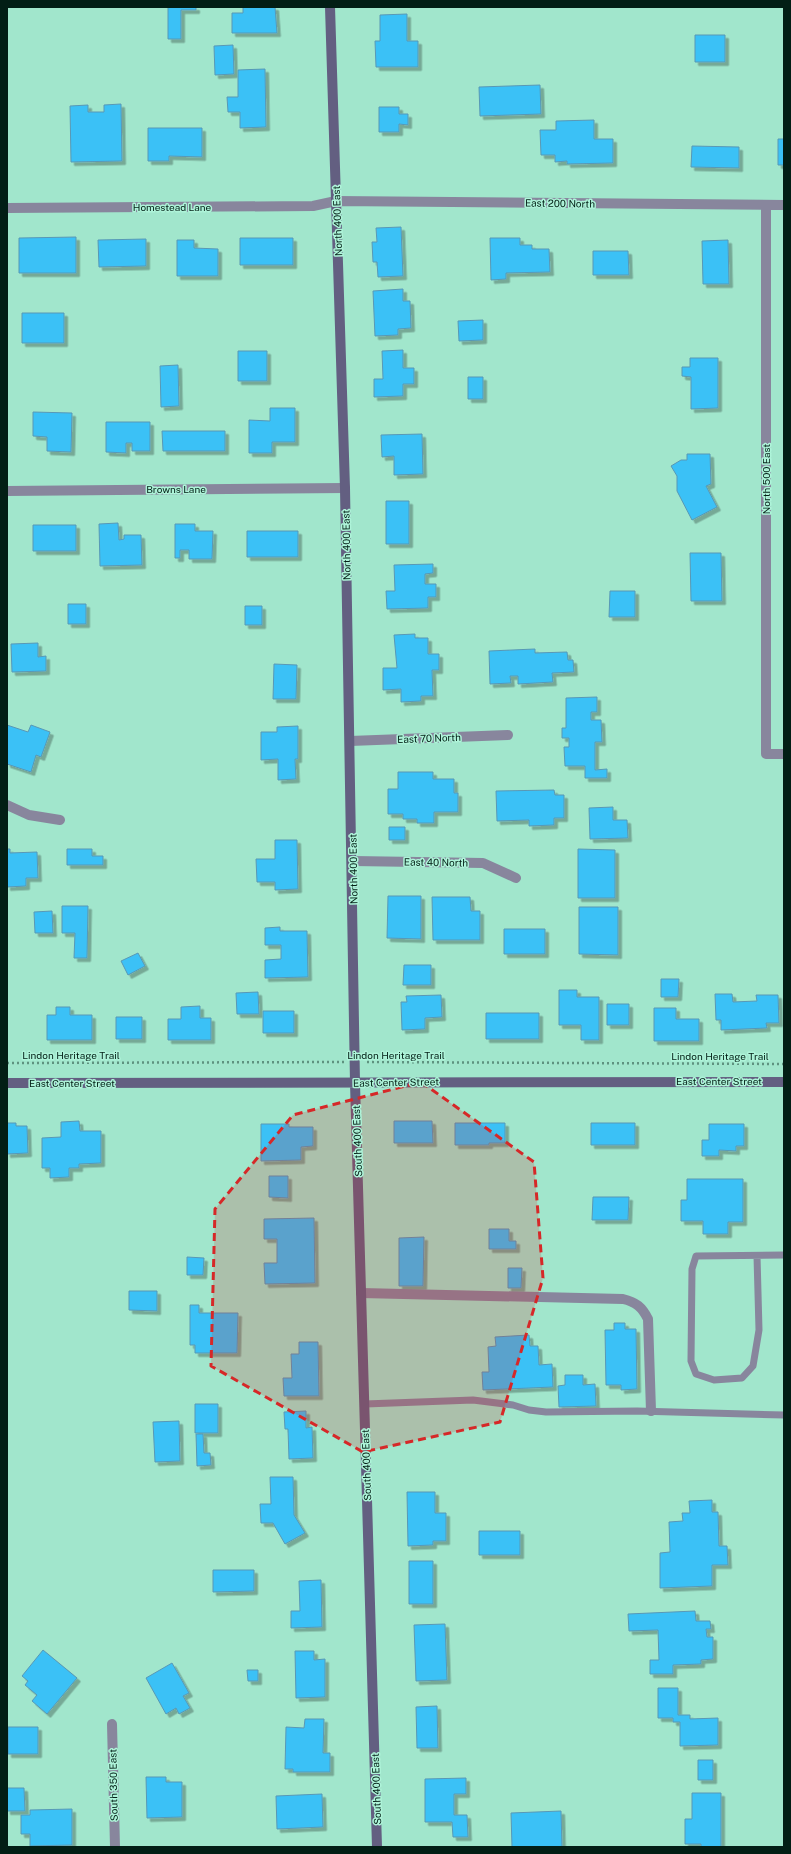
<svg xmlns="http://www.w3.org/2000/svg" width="791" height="1854" font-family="'Public Sans',sans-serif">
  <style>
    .building { fill: #3bc1f6; stroke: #5898b5; filter: url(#shadow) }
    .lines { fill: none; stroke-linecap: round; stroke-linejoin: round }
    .path { stroke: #5e927f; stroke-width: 2.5; stroke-dasharray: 2 3; stroke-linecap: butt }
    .lane { stroke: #88869d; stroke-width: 7 }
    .street { stroke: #88869d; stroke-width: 10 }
    .secondary { stroke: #635f81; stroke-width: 10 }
    .marked { fill: #d62828; fill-opacity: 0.2; stroke: #d62828; stroke-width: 3; stroke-dasharray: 8 5; stroke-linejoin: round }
    .labels { text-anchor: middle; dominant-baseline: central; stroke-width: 3; stroke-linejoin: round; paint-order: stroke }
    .street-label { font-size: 10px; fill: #021e15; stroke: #aef4d9 }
  </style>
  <defs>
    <filter id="shadow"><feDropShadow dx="3.5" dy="3.5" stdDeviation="0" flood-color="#0004"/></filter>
  </defs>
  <rect width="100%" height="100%" fill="#a1e6cc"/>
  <path class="building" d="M168 7H196V10H181V39H168Z
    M243 7H275L277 33H232V13H243Z
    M407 14V41H418V67H376L375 41H380V15Z
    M695 35H725V62H695Z
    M233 45 234 74 215 75 214 46Z
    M265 69 266 127 240 128V112H228L227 97H238V70Z
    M540 85 541 114 480 116 479 87Z
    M121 104 122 161 71 162 70 106 88 105V112H104V105Z
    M379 107H399V114H408V125L399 124V132H379Z
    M594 120V139H613V163L567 164V161L555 162V155H541L540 130H556V121Z
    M148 128H202V157L169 156V161H148Z
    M778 139H784V165H778Z
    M692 146 739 147V168L691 167Z
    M401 227 403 276 378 277 377 262H373L372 242H377L376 228Z
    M76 237V273H19V238Z
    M240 238H293V265H240Z
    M490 238H520V245H532V249H549L550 272 506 273V279L491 280Z
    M146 239V266L99 267 98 240Z
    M177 240H194V248L218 249V276H177Z
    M728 240 729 284H703L702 241Z
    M593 251H628L629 275H593Z
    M403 289V301H410L411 328 398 329V335L375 336 373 291Z
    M22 313H64V343H22Z
    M483 320V340L459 341 458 321Z
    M403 350V368H414V384H403V396L374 397V379H383L382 351Z
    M238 351H267V381H238Z
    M690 358H718V408L691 409V377L682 376V367H690Z
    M178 365 179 406 161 407 160 366Z
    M468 377H483V399H468Z
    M270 408H295V442H272V453H249V420L270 421Z
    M33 412 72 413 71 452 47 451V437L33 436Z
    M106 422H150V451H132V443H126V453L106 452Z
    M162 431H225V451H163Z
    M422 434 423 474 394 475V456L382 457 381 435Z
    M687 454H710L711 484 706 486 717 507 692 520 677 491V476L671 466 681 460H687Z
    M386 501H409V544H386Z
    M118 523 119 540 124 539V535H141L142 565 100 566 99 524Z
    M175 524H195V531H213L212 559H189V550H180V558H175Z
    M33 525H76V551H33Z
    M247 531H298V557H247Z
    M690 553H721L722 601H691Z
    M433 564V573L425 574V584H436V597H428V608L387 609 386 591H395L394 565Z
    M610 591H635V617H609Z
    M68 604H86V624H68Z
    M245 606H262V625H245Z
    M415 634V638H428V654H439V670H432L433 696H421V701L401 702V689L383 690V668H397L394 635Z
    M38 643V657L46 656V671L12 672 11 644Z
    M535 649V653L567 652 568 660H573L574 672 552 673 553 682 518 684V676H510L511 683 490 684 489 651Z
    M274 664 297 665 296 699H273Z
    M597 697V712H591V720H601L602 742H595V770L607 769V778H585V766H565L564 747H569V738H562V728H566V698Z
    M7 725 28 732 31 725 50 732 41 757 36 755 31 772 7 764Z
    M298 726V759H295L296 779 278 780V759L261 760V732H277V727Z
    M398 772H433V779H454V793H458V812H434V823H417V819H403V814H388V789H398Z
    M554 790 555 795H564V818H554V825L529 826V820L497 821 496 791Z
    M613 807V820H627L628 838 590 839 589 808Z
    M389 827H405V840H389Z
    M275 840H297L298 889 275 890V882H257L256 859H275Z
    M7 849H10V853L37 852 38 878H26V886L7 887Z
    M67 849H92V856H103V865H67Z
    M578 849 615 850V898H578Z
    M388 896H421V939L387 938Z
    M432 897H470L471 911H480V940H433Z
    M62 906H88L87 958H74L75 933H62Z
    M579 907H618V955L579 954Z
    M52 911 53 933H35L34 912Z
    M280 927V931H307L308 977 265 978V960L281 959V945H265V928Z
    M504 929H545V954H504Z
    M138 953 145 966 128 975 121 961Z
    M404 965H431V985H403Z
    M661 979H679L678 997H661Z
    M559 990H577V997H599V1040H581V1025H559Z
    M258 992 259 1014H237L236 993Z
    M715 994H732L733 1002 757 1001 756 995H778L779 1023H766L767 1028 721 1030V1020H716Z
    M441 995 442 1017 425 1018V1029L402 1030 401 1002H407L406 996Z
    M607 1004H629V1025H607Z
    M200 1006V1018H211V1040H168V1019H181V1007Z
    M56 1007H70V1015H92V1040H47V1015H56Z
    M654 1008H676V1019H699V1041H654Z
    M263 1011H294V1033H263Z
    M486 1013H539V1039H486Z
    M116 1017H142V1039H116Z
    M79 1121 80 1131H101V1163L79 1164V1168H69V1177L50 1178V1168H42V1138L61 1137V1122Z
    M394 1121H432L433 1143H394Z
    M7 1123H16V1126H27L28 1153 7 1154Z
    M455 1123H505V1143H489V1145H455Z
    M591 1123H635V1145H591Z
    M261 1124H289V1127H313V1146L301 1147V1160L261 1161Z
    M709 1124H744V1146H736V1151L719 1150V1156H702V1140H709Z
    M269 1176H288V1198L269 1197Z
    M687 1179H743V1222H728V1234H703V1221H681V1200H687Z
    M593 1197H629L628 1220H592Z
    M314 1218 315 1283 265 1284 264 1263H277V1239H264V1219Z
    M489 1229H509V1241H516V1249H489Z
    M424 1237 423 1286H399V1238Z
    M187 1257 204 1258 203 1275H187Z
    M508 1268H522L521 1288H508Z
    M129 1291H157V1311L129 1310Z
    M190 1305H199V1313H238L237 1353H195V1345H190Z
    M614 1323H625V1329H636L637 1389 621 1390V1385H606L605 1330H614Z
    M529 1335 530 1346H538L539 1365 552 1364 553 1387 483 1390 482 1372H489L488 1347 496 1346 495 1337Z
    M299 1342H318L319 1396H284L283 1378H292L291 1354H299Z
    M565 1375H583V1385L595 1384 596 1406 559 1407 558 1386 565 1385Z
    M195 1404H218V1433H195Z
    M306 1411V1428L312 1427 313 1458 289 1459 288 1429H285L284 1412Z
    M179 1421 180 1461 155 1462 153 1422Z
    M196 1434H203L204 1453H210L211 1465 197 1466Z
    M270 1477H293L294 1515 305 1533 285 1544 273 1523H261L260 1504H271Z
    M407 1492H435V1513H446V1541H433V1545L408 1546Z
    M712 1500V1512H718L719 1546H727L728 1565H712V1586L660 1588V1553L670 1552 669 1522 683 1521 682 1513H690L689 1501Z
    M479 1531H520V1555H479Z
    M409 1561H433V1604H409Z
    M213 1570H254V1591L213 1592Z
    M321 1580 322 1627 291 1628V1611H300L299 1581Z
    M695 1611 696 1621H710L711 1629H706L707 1637H713V1659L701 1660V1664L673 1665V1674H650V1660H659L658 1630 629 1631 628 1614Z
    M445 1624 447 1680 416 1681 414 1625Z
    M43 1650 77 1678 47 1714 32 1701 37 1695 25 1685 28 1681 22 1676Z
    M295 1651H314V1660L325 1659V1697L296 1698Z
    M172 1663 189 1693 183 1696 190 1708 179 1714 176 1708 166 1714 146 1678Z
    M247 1670H258V1681H248Z
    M658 1688H678V1715H690V1719L718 1718V1745L680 1746V1722H673V1718H658Z
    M437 1706 438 1748H417L416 1707Z
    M305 1719H324L323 1753H330V1772H293V1769H285L286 1727 304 1728Z
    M8 1727H38V1754H8Z
    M698 1760H713V1780H698Z
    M146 1777H166V1782H182V1817L147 1818Z
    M466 1778V1794H454V1815H467L468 1837H453L452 1822H425V1779Z
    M7 1788H24L25 1811H7Z
    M692 1793H721V1847H701V1844H685V1819H692Z
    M322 1794 323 1827 277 1829 276 1796Z
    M72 1809V1845L30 1846V1834H21V1815H30V1810Z
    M561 1811 562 1847H512L511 1813Z"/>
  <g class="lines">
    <path class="path" d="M367 1062 784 1064
      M7 1063 344 1062"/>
    <path class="lane" d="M757 1256 759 1330 753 1366 742 1378 714 1380 696 1374 691 1361 692 1269 696 1256 784 1255
      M365 1404 473 1400 513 1405 529 1410 546 1412 637 1411 784 1415"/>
    <path class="street" d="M766 205V754H784
      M7 208 313 206 336 201 784 205
      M7 491 345 488
      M350 741 508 735
      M7 805 29 815 60 820
      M353 861 483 863 516 878
      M361 1293 623 1299C636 1302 642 1307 648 1319L651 1411
      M112 1724 115 1847"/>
    <path class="secondary" d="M330 7 345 488 355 1083 377 1847
      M7 1083 784 1082"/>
  </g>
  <path class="marked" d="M421 1082 534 1162 543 1278 500 1422 363 1452 211 1366 215 1209 293 1115Z"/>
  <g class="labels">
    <g class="street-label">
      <text transform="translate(560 203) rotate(1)">East 200 North</text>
      <text x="172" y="207">Homestead Lane</text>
      <text transform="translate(337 221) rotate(-92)">North 400 East</text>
      <text transform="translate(766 479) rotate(-90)">North 500 East</text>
      <text x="176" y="489">Browns Lane</text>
      <text transform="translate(346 545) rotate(-91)">North 400 East</text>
      <text transform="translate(429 738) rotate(-2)">East 70 North</text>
      <text transform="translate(436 862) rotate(1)">East 40 North</text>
      <text transform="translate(353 869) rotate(-91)">North 400 East</text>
      <text x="71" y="1055">Lindon Heritage Trail</text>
      <text x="396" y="1055">Lindon Heritage Trail</text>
      <text x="720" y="1056">Lindon Heritage Trail</text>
      <text x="719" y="1081">East Center Street</text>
      <text transform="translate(396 1082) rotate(-1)">East Center Street</text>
      <text x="72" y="1083">East Center Street</text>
      <text transform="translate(357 1141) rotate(-92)">South 400 East</text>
      <text transform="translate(366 1465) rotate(-92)">South 400 East</text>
      <text transform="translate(113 1785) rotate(-91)">South 350 East</text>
      <text transform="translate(376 1789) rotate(-92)">South 400 East</text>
    </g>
  </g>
  <rect width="791" height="1854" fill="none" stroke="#021e15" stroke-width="16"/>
</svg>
